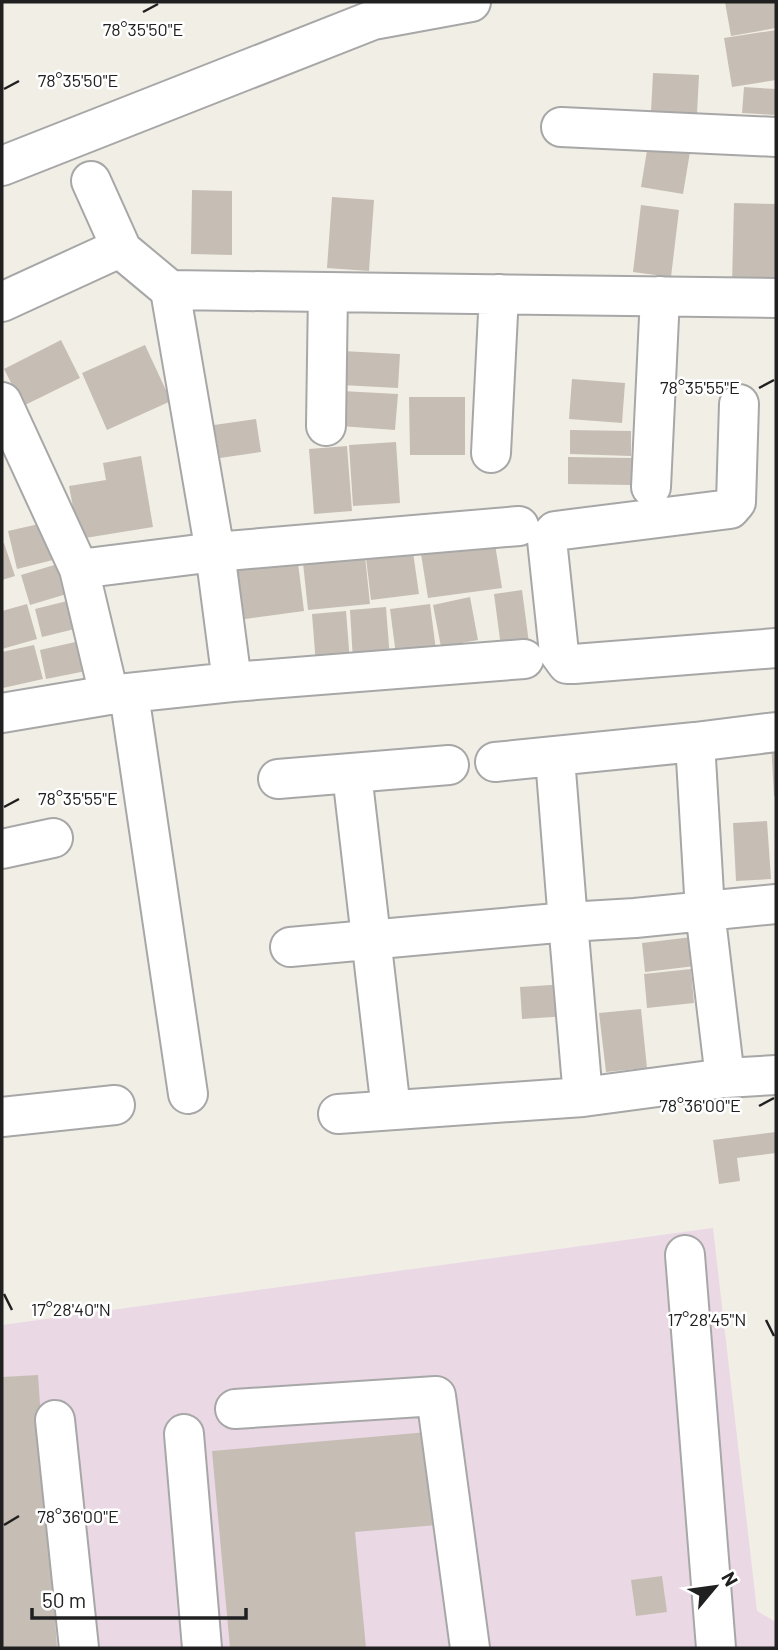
<svg xmlns="http://www.w3.org/2000/svg" width="778" height="1650" font-family="Barlow,sans-serif">
  <style>
    .industrial { fill: #ead8e5 }
    .building { fill: #c6beb5 }
    .lines { fill: none; stroke-linecap: round; stroke-linejoin: round }
    .minor-casing { stroke: #a7a7a7; stroke-width: 42 }
    .minor { stroke: #fff; stroke-width: 38 }
    .ticks { fill: none; stroke: #202020; stroke-width: 2.5 }
    .ticks-label { font-size: 18px; text-anchor: middle; fill: #202020; stroke: #fff; stroke-width: 5; stroke-linejoin: round; paint-order: stroke }
  </style>
  <rect width="100%" height="100%" fill="#f1eee6"/>
  <path class="industrial" d="M713 1228 757 1611 776 1622V1648H2V1325Z"/>
  <path class="building" d="M725 2H775L776 28 731 36Z
    M776 30V80L732 87 724 38Z
    M653 73 699 75 697 114 651 112Z
    M744 87 776 89V115L742 113Z
    M650 132 692 140 683 194 641 187Z
    M192 190 232 191V255L191 254Z
    M332 197 374 200 369 271 327 268Z
    M734 203 776 204V285L732 284Z
    M641 205 679 210 671 277 633 272Z
    M61 340 80 378 23 406 4 369Z
    M145 345 171 401 107 430 82 373Z
    M342 351 400 354 398 388 341 385Z
    M572 379 625 383 622 423 569 419Z
    M342 391 398 394 395 430 340 426Z
    M409 397H465V455H410Z
    M256 419 261 452 220 458 214 425Z
    M570 430 631 431V456L570 454Z
    M396 442 400 503 353 506 349 445Z
    M347 446 352 511 314 514 309 449Z
    M141 456 153 527 79 539 69 486 106 480 103 463Z
    M568 457 632 458 631 485 568 484Z
    M52 521 61 558 17 569 8 531Z
    M4 543 15 576 2 580V544Z
    M495 544 502 588 428 598 421 554Z
    M413 552 419 594 371 600 366 558Z
    M365 556 370 604 308 610 303 563Z
    M61 563 70 593 30 605 21 575Z
    M298 563 304 611 231 621 225 572Z
    M522 590 529 643 501 647 494 594Z
    M470 597 478 640 441 647 433 605Z
    M71 600 79 628 42 637 35 609Z
    M27 604 37 639 2 649V611Z
    M430 604 436 650 396 655 390 609Z
    M386 607 390 659 353 661 350 610Z
    M346 611 350 662 316 665 312 614Z
    M84 640 91 670 46 679 40 650Z
    M34 645 43 679 3 688 2 652Z
    M771 742H776V796H774Z
    M767 821 771 879 736 881 733 823Z
    M692 937 695 966 645 972 642 943Z
    M691 969 694 1003 647 1008 644 974Z
    M566 984 568 1016 522 1019 520 987Z
    M641 1009 647 1068 606 1072 599 1013Z
    M776 1132V1153L737 1158 740 1181 719 1184 713 1140Z
    M38 1375 57 1648H2V1377Z
    M428 1432 437 1525 355 1532 366 1648H230L212 1451Z
    M662 1576 667 1612 636 1616 631 1580Z"/>
  <g class="lines">
    <defs>
      <path id="minor" d="M561 127 776 137
        M2 166 373 20 471 2
        M91 181 122 250
        M170 290 776 298
        M2 302 111 252 122 250 170 290 215 552 232 682 109 695 2 713
        M2 402 79 569 109 695
        M739 404 736 502 730 509 555 531 547 540 559 653 567 664H574L776 648
        M326 426 328 292
        M491 453 499 294
        M651 487 660 296
        M79 569 215 552 519 526
        M232 682 524 659
        M129 694 188 1094
        M495 762 695 742
        M352 774 391 1110
        M278 779 449 765
        M2 849 53 838
        M290 947 568 922 555 758
        M725 1078 705 911 695 742 776 732
        M583 1097 568 922 635 918 776 904
        M338 1114 583 1097 725 1078 776 1075
        M2 1117 115 1105
        M685 1255 716 1648
        M235 1409 436 1396 470 1648
        M55 1420 79 1648
        M184 1434 202 1648"/>
    </defs>
    <use href="#minor" class="minor-casing"/>
    <use href="#minor" class="minor"/>
  </g>
  <path class="ticks" d="M143 12 158 4M4 89 19 81M759 388 774 380M4 807 19 799M759 1106 774 1098M4 1294 12 1310M766 1320 774 1336M4 1525 19 1516"/>
  <g class="ticks-label">
    <text x="143" y="36">78°35'50"E</text>
    <text x="78" y="87">78°35'50"E</text>
    <text x="700" y="394">78°35'55"E</text>
    <text x="78" y="805">78°35'55"E</text>
    <text x="700" y="1112">78°36'00"E</text>
    <text x="71" y="1316">17°28'40"N</text>
    <text x="707" y="1326">17°28'45"N</text>
    <text x="78" y="1523">78°36'00"E</text>
  </g>
  <rect width="778" height="1650" fill="none" stroke="#202020" stroke-width="7"/>
  <g transform="translate(715 1587) rotate(61)" stroke="#ffffff" stroke-width="5" paint-order="stroke">
  <path d="M0-5L12 26L0 18L-12 26Z" fill="#202020"/>
  <text y="-10" font-size="19" font-weight="bold" text-anchor="middle" fill="#202020">N</text>
  </g>
  <path d="M32 1608v10h214v-10" fill="none" stroke="#202020" stroke-width="3.5"/>
  <text x="42" y="1608" font-size="21" fill="#202020" stroke="#ffffff" stroke-width="5" paint-order="stroke">50 m</text>
</svg>
